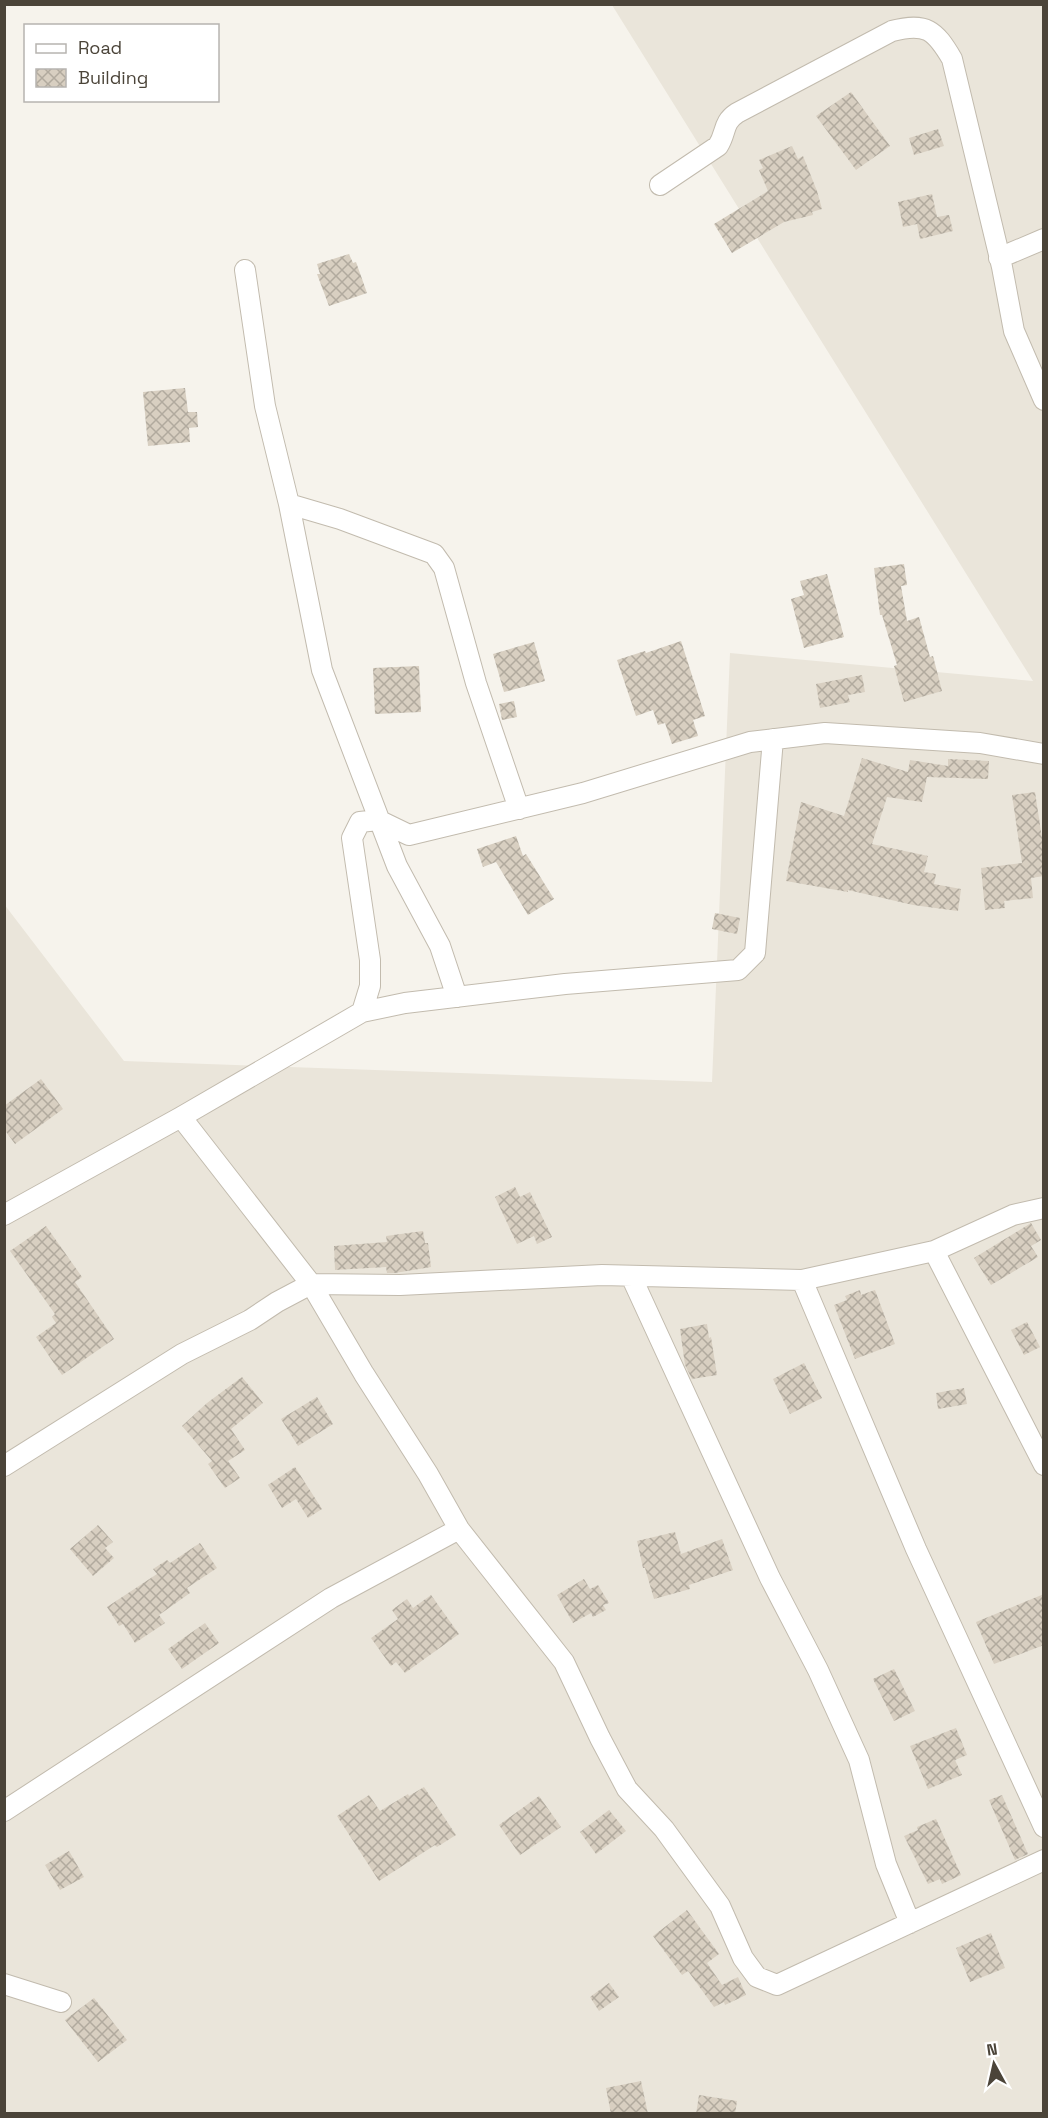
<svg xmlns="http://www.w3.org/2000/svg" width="1048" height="2118" font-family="'Space Grotesk',sans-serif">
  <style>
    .residential { fill: #eae5da }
    .building { fill: url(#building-cross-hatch) }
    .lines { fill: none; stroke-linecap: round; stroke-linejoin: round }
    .minor-casing { stroke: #c2bbae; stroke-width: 22 }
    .minor { stroke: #fff; stroke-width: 20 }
  </style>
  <defs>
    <pattern id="building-cross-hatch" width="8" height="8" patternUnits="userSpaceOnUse" patternTransform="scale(1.5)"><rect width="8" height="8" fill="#d8cfc1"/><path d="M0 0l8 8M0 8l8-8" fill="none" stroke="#b1aa9e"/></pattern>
  </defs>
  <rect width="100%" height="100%" fill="#f6f3ec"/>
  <path class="residential" d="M612 5H1043V2113H5L4 904 124 1061 712 1082 730 653 1033 681Z"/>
  <path class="building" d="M851 92 890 146 856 170 816 116Z
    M938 129 944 146 914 155 909 138Z
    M792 146 798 159 803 156 817 191 822 209 812 212 813 215 784 222 732 253 714 224 768 191 759 170 763 168 759 160Z
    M932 194 937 217 949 215 953 231 920 239 917 224 903 227 898 202Z
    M349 254 353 263 356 262 367 293 329 306 317 274H320L317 264Z
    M185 388 188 412H197L198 427 189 428 190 442 148 446 143 392Z
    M904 564 907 585 901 586 907 621 919 617 930 657 933 656 942 691 904 702 894 666 897 665 882 615H880L874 568Z
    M827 574 844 637 804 648 791 599 804 595 800 581Z
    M681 641 705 716 693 720 698 736 672 744 665 723 658 725 653 710 636 716 617 660 645 651 646 653Z
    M534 642 545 681 504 692 493 654Z
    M419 666 421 712 375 714 373 668Z
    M862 675 865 692 848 695 850 702 820 708 816 684Z
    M514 701 517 717 502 720 499 704Z
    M862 758 908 772 910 760 948 766V759L989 761 988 779 927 777 922 802 887 797 872 844 928 856 924 872 936 874 934 884 961 889 958 911 913 905 848 890V892L786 881 801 802 844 816Z
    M1035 792 1042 838H1044V876L1031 878 1033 898 1004 901 1005 908 985 910 981 868 1022 863 1012 795Z
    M516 836 523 856 526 854 554 899 528 915 496 862 483 867 477 849Z
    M715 913 740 918 737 934 712 929Z
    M41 1079 63 1109 15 1144 4 1129V1106Z
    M515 1187 520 1197 530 1192 552 1237 537 1244 534 1236 517 1244 495 1197Z
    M1031 1223 1041 1240 1031 1246 1038 1257 991 1285 974 1258Z
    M46 1226 82 1277 75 1282 114 1339 62 1375 36 1337 56 1323 52 1317 55 1314 10 1251Z
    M423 1231 425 1243H428L431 1267 395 1273H387L386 1267 335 1270 334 1246 387 1242 386 1236Z
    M860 1290 861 1295 875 1290 895 1344 855 1359 834 1305 847 1300 845 1296Z
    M1027 1322 1040 1347 1024 1355 1011 1330Z
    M707 1324 709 1338 711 1337 717 1375 692 1379 685 1365 680 1329Z
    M804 1363 822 1398 790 1414 773 1379Z
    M242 1377 263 1403 231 1429 245 1450 228 1461 240 1478 225 1488 208 1464 212 1461 182 1426 207 1403Z
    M964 1388 967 1404 938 1409 936 1393Z
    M317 1397 333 1424 298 1446 281 1419Z
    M295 1467 322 1509 308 1518 296 1499 282 1508 268 1485Z
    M98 1525 113 1542 105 1548 114 1558 93 1576 70 1549Z
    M675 1532 681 1554 722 1539 733 1570 689 1585 690 1589 654 1599 645 1568H643L637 1541Z
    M200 1543 217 1568 187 1588 190 1593 159 1615 165 1623 135 1643 123 1624 119 1626 107 1607 157 1574 153 1569 167 1560 170 1563Z
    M584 1579 590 1589 598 1585 609 1603 603 1605 606 1610 593 1617 591 1613 573 1623 557 1595Z
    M1044 1594V1645L994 1664 976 1622Z
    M431 1595 459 1634 405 1673 396 1662 391 1666 371 1638 398 1619 392 1610 407 1599 413 1608Z
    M205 1623 219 1643 182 1669 168 1649Z
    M894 1669 915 1711 894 1721 873 1679Z
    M956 1728 967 1755 955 1760 962 1775 928 1789 910 1746Z
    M424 1787 456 1835 437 1847 435 1845 379 1881 337 1816 369 1795 380 1811 408 1794 409 1796Z
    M1002 1795 1028 1854 1015 1860 989 1800Z
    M539 1796 561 1827 520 1855 499 1825Z
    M609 1810 626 1831 596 1854 580 1832Z
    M936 1819 961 1875 942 1884 940 1879 928 1884 904 1836 918 1830 917 1827Z
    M69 1851 84 1877 60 1890 45 1865Z
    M687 1910 719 1954 707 1963 722 1985 738 1977 746 1995 725 2005 724 2002 714 2007 688 1971 682 1975 653 1936Z
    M991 1933 1005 1968 970 1982 956 1948Z
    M609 1983 619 1997 599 2011 590 1997Z
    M94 1998 127 2040 98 2062 65 2020Z
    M641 2081 648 2114H611L606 2088Z
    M699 2095 737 2101 735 2114H696Z"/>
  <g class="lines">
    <defs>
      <path id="minor" d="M660 185 718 146C727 132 722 123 737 113L892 31C926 22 935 30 952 59L1002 267 1014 331 1044 400
        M999 258 1044 239
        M245 270 265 406 289 504 322 670 397 866 440 946 457 997
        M289 504 340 519 434 554 444 568 476 683 519 809
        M362 1012 405 1003 565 984 738 970 755 953 773 739
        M181 1117 311 1284 364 1374 428 1474 459 1529 564 1662 600 1738 627 1789 664 1829 720 1906 743 1958 757 1977 777 1985 1044 1860
        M4 1215 181 1117 362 1012 370 986V960L352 838 360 822 378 820 409 835 583 793 750 742 825 733 980 743 1044 754
        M934 1251 1044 1465
        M631 1276 770 1578 818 1670 859 1760 886 1864 910 1923
        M802 1280 916 1549 1044 1827
        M4 1466 182 1354 250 1320 277 1302 311 1284 400 1285 602 1275 802 1280 934 1251 1013 1215 1044 1208
        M4 1811 331 1598 459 1529
        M4 1984 61 2002"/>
    </defs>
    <use href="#minor" class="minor-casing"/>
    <use href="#minor" class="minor"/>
  </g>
  <rect width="1048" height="2118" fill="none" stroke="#4b4439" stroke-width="12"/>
  <rect x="24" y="24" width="195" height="78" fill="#ffffff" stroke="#b7b4b0" stroke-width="1.5"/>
  <rect x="36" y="44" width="30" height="9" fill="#ffffff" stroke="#b7b4b0" stroke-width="1.5"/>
  <text x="78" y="54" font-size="18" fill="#4b4439">Road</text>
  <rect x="36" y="69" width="30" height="18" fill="url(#building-cross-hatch)" stroke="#b7b4b0" stroke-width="1.5"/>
  <text x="78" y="84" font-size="18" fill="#4b4439">Building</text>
  <g transform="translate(994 2064) rotate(352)" stroke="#ffffff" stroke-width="4.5" paint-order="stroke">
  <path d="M0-4.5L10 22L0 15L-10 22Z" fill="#4b4439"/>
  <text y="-9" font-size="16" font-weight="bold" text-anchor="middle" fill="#4b4439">N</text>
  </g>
</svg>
